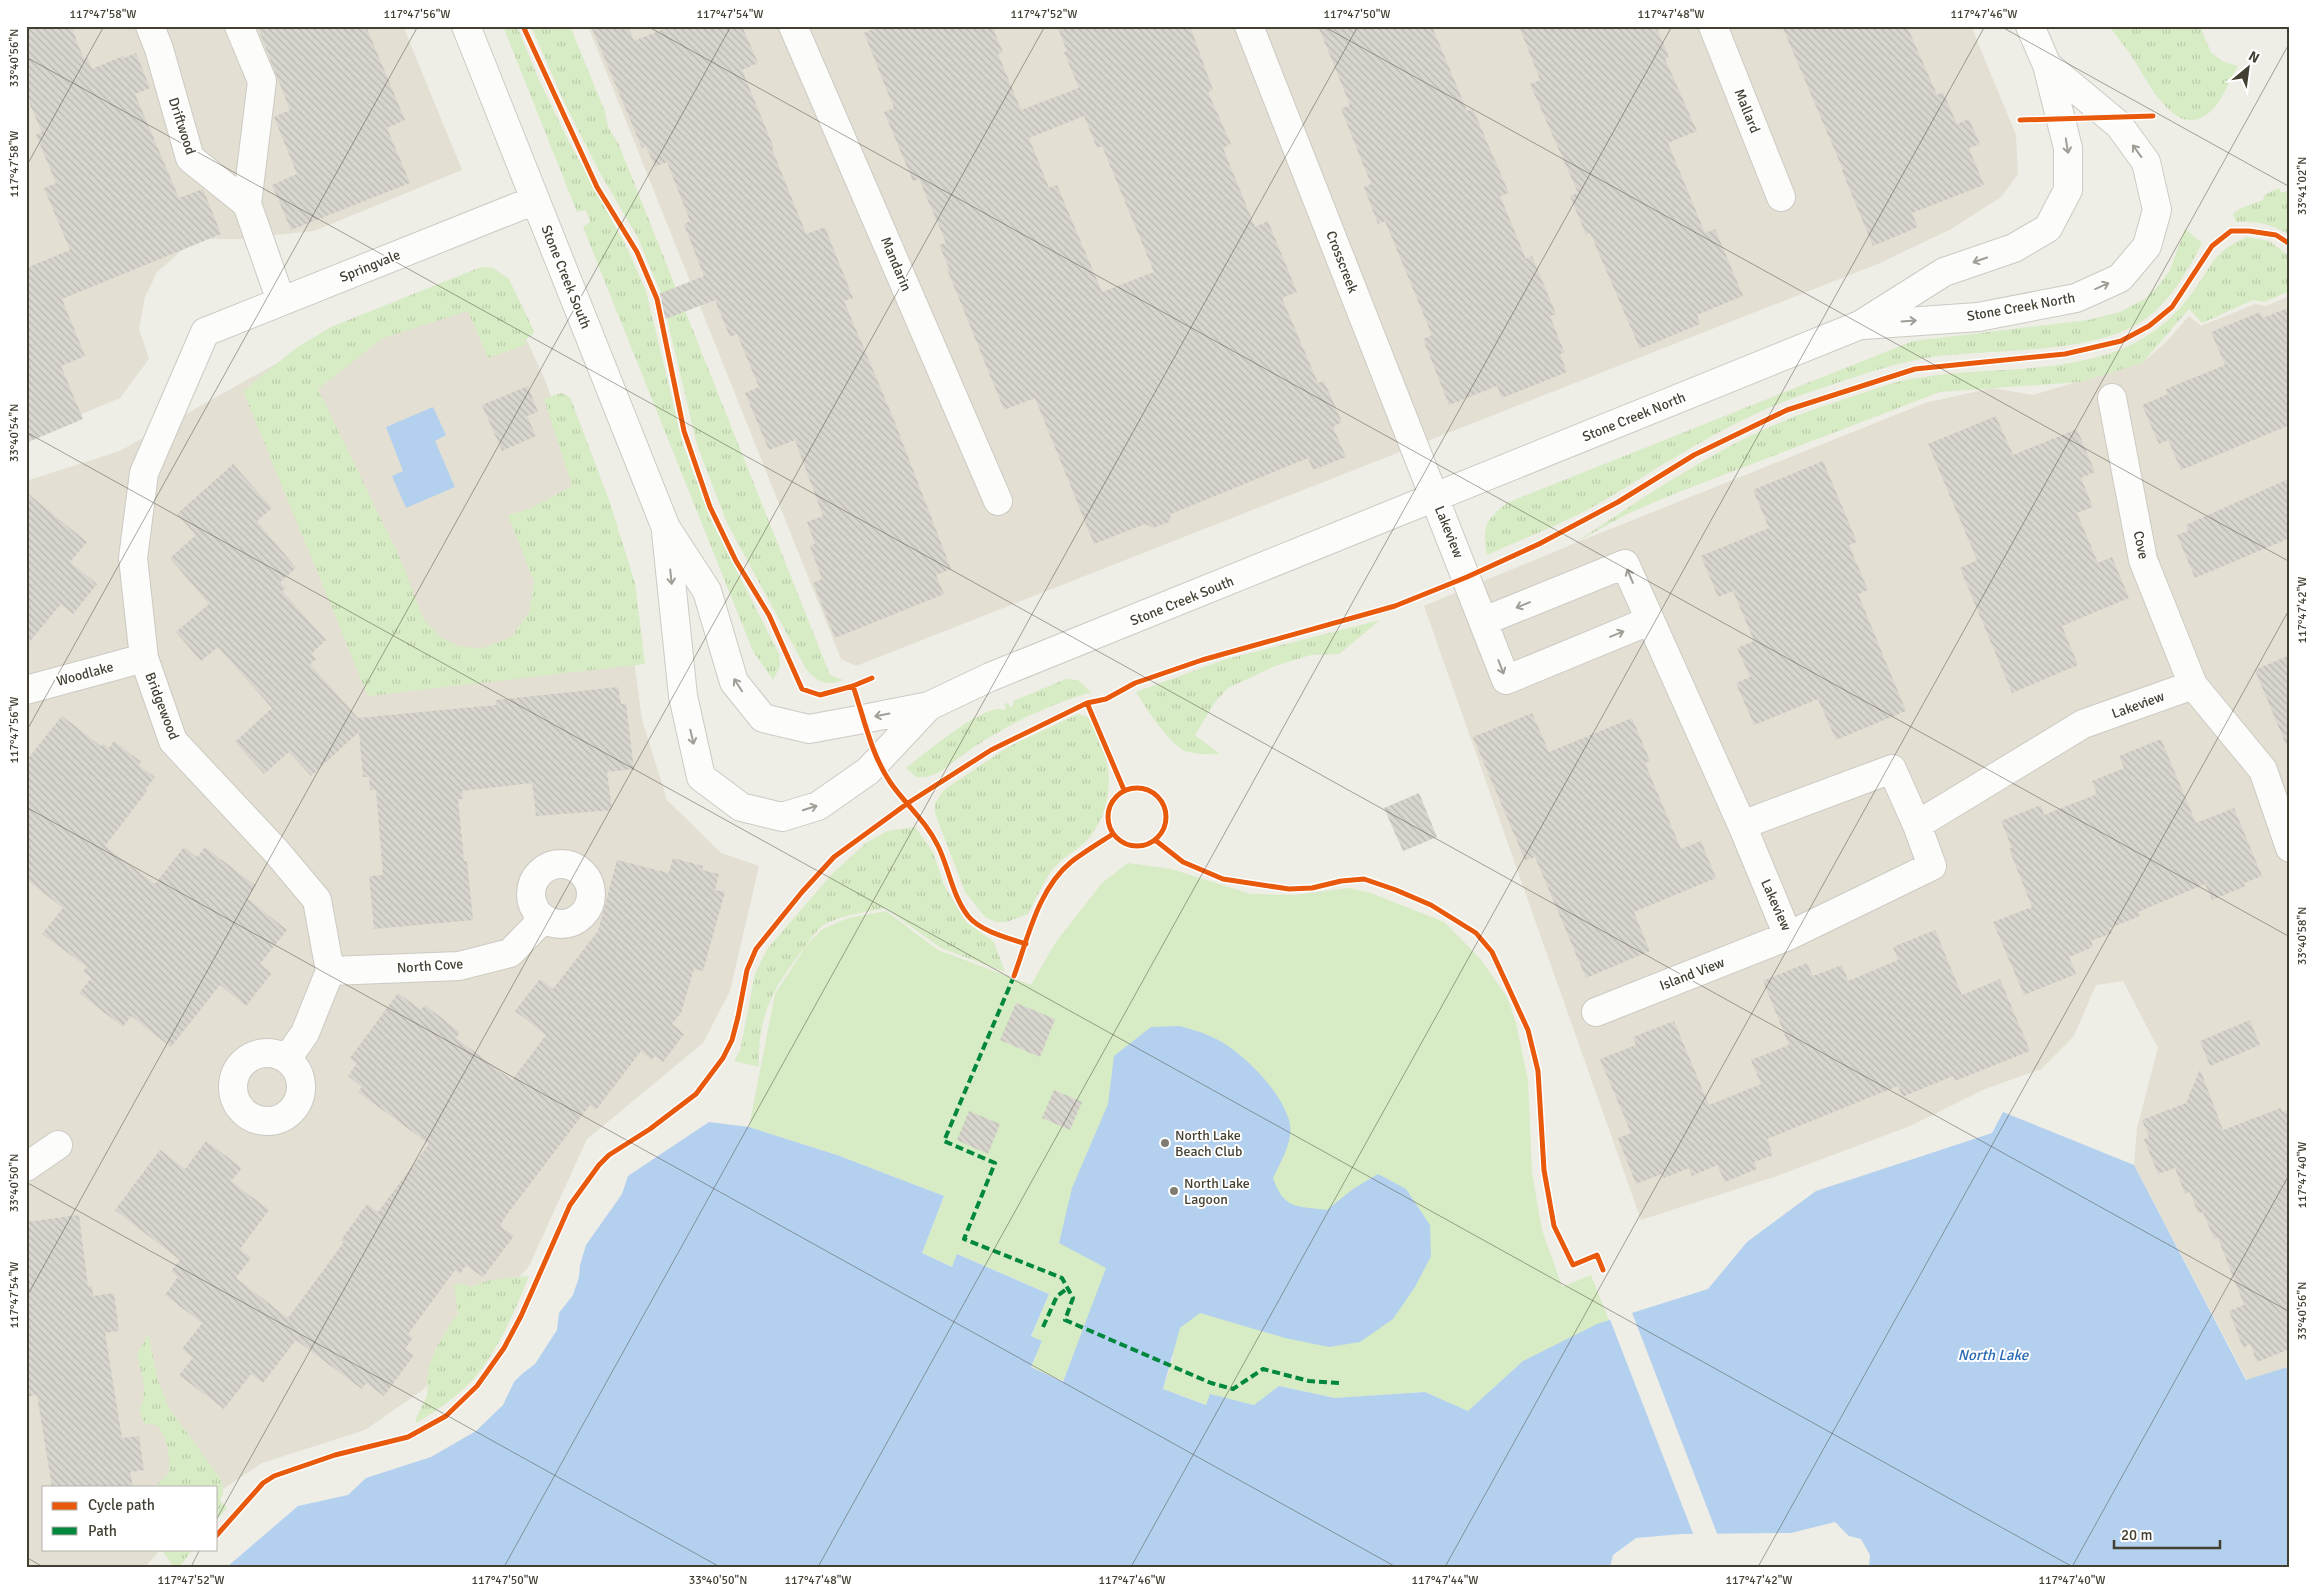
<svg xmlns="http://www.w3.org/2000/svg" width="2316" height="1593" font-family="Signika,sans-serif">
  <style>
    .residential { fill: #e3dfd2 }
    .grass { fill: url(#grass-tufts) }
    .pitch { fill: #d7ebc4 }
    .water { fill: #b3d1ef }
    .pier { fill: #eeede6 }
    .building { fill: url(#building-back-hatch); fill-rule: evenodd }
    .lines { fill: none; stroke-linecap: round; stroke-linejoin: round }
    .minor-casing { stroke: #cccac3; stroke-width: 30 }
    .minor { stroke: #fcfcfb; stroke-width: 28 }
    .quiet { stroke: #00873e; stroke-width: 4; stroke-dasharray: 8 4; stroke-linecap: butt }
    .cycleway-casing { stroke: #fff; stroke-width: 8 }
    .cycleway { stroke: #e8590c; stroke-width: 5 }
    .oneway { stroke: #a09e96 }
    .ticks { fill: none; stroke: #433f32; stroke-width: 1; stroke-opacity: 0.45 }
    .poi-dot { fill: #7f7c71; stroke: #fff; stroke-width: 2 }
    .labels { text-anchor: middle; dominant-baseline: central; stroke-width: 4; stroke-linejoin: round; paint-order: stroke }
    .street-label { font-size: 14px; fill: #433f32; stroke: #fff }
    .poi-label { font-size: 14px; fill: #433f32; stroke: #fff; text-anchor: start }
    .water-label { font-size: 15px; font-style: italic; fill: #2869b3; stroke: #fff }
    .neatline { fill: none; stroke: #433f32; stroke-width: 2 }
    .ticks-label { font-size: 12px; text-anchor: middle; fill: #433f32 }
  </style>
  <defs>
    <pattern id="grass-tufts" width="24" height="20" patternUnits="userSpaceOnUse" patternTransform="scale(1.25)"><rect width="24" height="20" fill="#d7ebc4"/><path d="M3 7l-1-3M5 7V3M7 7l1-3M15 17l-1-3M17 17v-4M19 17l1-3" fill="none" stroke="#bacba9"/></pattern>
    <pattern id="building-back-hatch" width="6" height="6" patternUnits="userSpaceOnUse" patternTransform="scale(1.25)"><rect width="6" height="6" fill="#d7d5ce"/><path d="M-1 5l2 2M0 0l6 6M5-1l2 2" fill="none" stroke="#bab8b1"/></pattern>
  </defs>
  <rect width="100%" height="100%" fill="#eeede6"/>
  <path class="residential" d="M26 26H403L462 170 314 231 240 239H195L157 272 145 297 139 329 149 359 120 398 26 437Z
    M588 26H1971L2016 135 2018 174 2001 197 1951 229 1880 263 856 666 841 659Z
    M506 295 545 380 626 600 642 720 667 800 721 853 759 866 730 991 703 1043 587 1139 529 1266 424 1389 365 1430 262 1463 216 1494V1487H44V1549H161L145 1567H26V481L120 451 354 320Z
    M2290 296V1366L2247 1380 2134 1165 2137 1128 2158 1048 2123 981 2096 985 2074 1036 2041 1069 1985 1089 1910 1126 1774 1177 1641 1220 1424 606 1573 544 1925 403 1992 388 2033 395 2142 363 2167 341 2189 316 2201 326 2255 304 2266 306Z"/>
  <path class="grass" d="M503 26H517L539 80 568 140 627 248 646 291 684 448 711 520 779 654 780 667 773 680 753 651 583 227 590 222 586 210 577 212Z
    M531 26H570L605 112 608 127 619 145 830 675 843 680C828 687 816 681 806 669L727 523 697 445 661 293 637 236 600 173 564 102Z
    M2109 26H2200L2211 53 2224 62 2238 66C2231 77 2222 100 2213 109 2179 144 2151 87 2136 63 2128 50 2118 38 2109 26Z
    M2279 188 2281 193 2290 190V235C2272 224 2257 221 2236 222L2233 214 2241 208 2263 200 2264 195Z
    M2185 229 2202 243C2187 272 2169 304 2141 322 2089 354 1999 349 1939 356 1898 361 1858 376 1819 389 1772 404 1726 427 1684 452 1651 471 1620 492 1587 510 1555 527 1520 540 1487 555 1481 528 1487 517 1509 502L1913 341 2088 320 2120 312 2145 299 2158 286 2170 270Z
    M2247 237 2269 241 2290 257V291L2264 302 2253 300 2202 323 2189 309 2142 363 2081 382 1940 392 1676 493 1627 514 1573 544C1622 512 1671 478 1723 450 1764 427 1809 410 1854 396 1875 389 1896 381 1917 378 1981 367 2048 374 2111 353 2144 342 2172 321 2192 293 2213 265 2212 252 2247 237Z
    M481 267 493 268 509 279 534 331 532 335 524 341 528 344 488 358 468 311 383 338 318 389 400 558 423 618 439 636 458 646 481 649 511 637 529 613 534 582 508 515 532 508 572 486 544 399 561 393 570 397 609 500 635 583 645 664 368 696 243 391 296 348 331 327Z
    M1380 620 1339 654 1311 655 1275 666 1228 688 1215 702 1195 735 1220 754C1208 754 1196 755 1185 751 1168 743 1146 708 1136 692L1223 660Z
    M1066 679 1078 680 1091 692C1043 707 1001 727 960 757 946 767 935 779 916 777L906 768C922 756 986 701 1004 710L1006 708 1004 704 1008 703 1010 707 1013 706V701Z
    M1078 714 1088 717C1113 753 1118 802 1089 838 1079 850 1062 857 1052 870 1042 884 1036 899 1028 914L1006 922H996L985 917 965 892 935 813V804L942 792 948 787 1008 747Z
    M915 827 933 852 944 885 966 922 994 942 1005 972 941 948 885 908C867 912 834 916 820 928 813 934 807 945 801 952 772 989 757 1019 759 1067L734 1061 740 1051 755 974 767 949 832 874 866 843 887 831Z
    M529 1276C515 1310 500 1347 476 1376 461 1394 437 1411 416 1423 416 1413 424 1405 427 1395 429 1389 426 1382 427 1376 432 1352 443 1333 458 1314L454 1286 461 1283 471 1287C489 1278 509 1278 529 1276Z
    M148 1334 158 1380 169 1408 222 1481 223 1494 220 1500 227 1508 216 1521V1487H155L169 1473C171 1457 167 1438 157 1425L145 1424 139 1410C149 1394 141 1373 137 1354Z
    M161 1549H193L179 1567H174Z"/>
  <path class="pitch" d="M1128 863 1171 869 1251 894 1295 895 1348 888 1371 893 1444 922 1467 945 1481 960 1507 997 1516 1023 1528 1081 1532 1173 1542 1230 1562 1287 1591 1275 1609 1320 1523 1361 1468 1411 1425 1392 1335 1398 1279 1386 1254 1405 1210 1395 1207 1405 1163 1389 1174 1355 1089 1318 1063 1381 1031 1367 1042 1341 1031 1337 1049 1294 958 1254 953 1267 922 1253 944 1196 837 1155 749 1127 775 994 806 946 821 930 848 918 886 911 938 950 1031 985 1056 942 1102 883Z"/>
  <path class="water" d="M433 407 446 435 435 441 455 487 406 508 392 476 403 471 386 427Z
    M1179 1026C1190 1029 1202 1032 1212 1037 1241 1050 1280 1089 1289 1120 1295 1139 1281 1161 1273 1178 1284 1210 1297 1206 1327 1210L1353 1189 1378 1174 1406 1189 1430 1225 1431 1256 1415 1287 1393 1319 1360 1342 1329 1347 1285 1338 1200 1313 1180 1328 1163 1389 1206 1405 1210 1394 1254 1405 1279 1386 1335 1398 1425 1392 1468 1411 1523 1361 1597 1324 1708 1289 1747 1242 1816 1191 1992 1133 2003 1112 2134 1165 2246 1380 2290 1366V1567H1869L1870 1555 1861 1539 1849 1536 1835 1522 1791 1533 1682 1534 1636 1538 1613 1555 1610 1567H227L298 1506 348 1495 366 1478 431 1457 476 1431 503 1405 514 1382 522 1374 535 1364 557 1330 559 1313 573 1295 579 1277 580 1265 586 1245 622 1194 628 1176 709 1122 749 1127 837 1155 944 1196 922 1253 952 1267 957 1254 1049 1294 1031 1336 1042 1341 1031 1367 1063 1382 1106 1268 1059 1243 1072 1188 1108 1104 1114 1056 1151 1027Z"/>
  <path class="pier" d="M1631 1310 1718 1536H1694L1609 1317Z"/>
  <path class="building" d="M26 26H71L84 59 87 57 92 69 123 56 124 58 136 53 150 88 135 94 179 198 203 189 221 234 62 299 85 356 61 366 83 419 26 443V268L70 250 44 188 56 183 36 135 42 132 26 96Z
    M257 26H366L405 120 387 128 410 183 291 230 272 185 297 174 274 117 290 110Z
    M591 26H628L634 41 671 26H742L758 63 742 70 774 148 772 149 806 234 825 227 853 298 844 301 894 420 951 569 936 575 944 594 835 638 813 583 822 579 810 546 815 544 807 522 823 516 795 440 769 450 745 393 759 387 737 334 730 337 715 300 663 320 654 296 704 276 684 224 690 221 667 162 655 167 646 146 642 148Z
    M880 26H992L1003 52 998 54 1021 110 1079 88 1064 52 1067 51 1057 26H1190L1213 90 1208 92 1231 144 1223 148 1255 227 1268 221 1297 292 1282 298 1318 383 1324 381 1342 422 1333 427 1346 457 1313 470 1308 458 1171 514 1169 522 1153 528 1145 524 1094 544 1035 398 1004 410 947 269 949 268 939 245 946 243 919 179 913 181 884 112 894 108 864 33ZM1084 116 1097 148 1102 146 1154 272 1102 292 1057 185 1049 188 1029 138Z
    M1318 26H1432L1467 111 1473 109 1509 193 1500 196 1526 259 1532 256 1556 314 1550 316 1564 352 1560 354 1567 372 1502 398 1497 386 1449 405 1423 339 1432 335 1385 221 1378 224 1364 187 1371 184 1341 109 1350 105Z
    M1519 26H1656L1669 57 1665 59 1697 131 1668 143 1705 233 1715 229 1743 296 1697 315 1700 324 1640 349 1590 233 1586 235 1570 196 1578 193 1530 84 1540 80Z
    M1782 26H1907L1937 95 1943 92 1957 124 1969 119 1980 144 1969 148 1984 185 1912 213 1918 227 1873 246 1842 171 1843 170Z
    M2290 307V425L2181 470 2168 440 2159 444 2142 405 2168 394 2166 389 2225 365 2211 332 2260 312 2263 318Z
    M528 386 538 412 527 416 536 436 502 451 482 405Z
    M1996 416 2013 455 2077 429 2095 472 2081 478 2093 507 2077 513 2098 563 2112 557 2129 598 2062 626 2078 665 2012 693 1960 568 1977 560 1928 444Z
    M1823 461 1857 542 1849 545 1868 590 1858 594 1906 711 1836 740 1818 699 1754 725 1736 683 1750 677 1737 648 1754 641 1733 591 1718 597 1701 556 1769 528 1753 490Z
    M233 464 272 508 257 521 296 568 280 582 286 589 282 591 326 640 311 654 316 659 310 664 358 718 496 705V700L618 687 621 704H626L634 769 607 772 612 810 536 816 532 783 462 791 463 799H458L464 861H467L473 920 374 929 369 876 383 875 376 790H370L369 777H363L359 732 311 776 289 752 264 774 235 742 272 708 218 647 201 661 176 632 209 604 170 558 196 535 177 514Z
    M2290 478V538L2195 578 2177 535 2188 531 2186 525Z
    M26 492 87 542 70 562 97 584 73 614 61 604 26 646Z
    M2290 655V752H2289L2255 670Z
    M1532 713 1549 752 1632 718 1650 761 1645 763 1681 849 1701 841 1716 878 1634 912 1650 951 1586 978 1535 857 1525 860 1473 737Z
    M62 716 101 746 103 744 109 748 114 741 141 762 138 765 155 777 145 790 147 791 105 846 155 884 184 847 197 857 205 847 256 886 247 898 287 930 260 964 272 973 246 1006 220 985 171 1047 131 1016 123 1027 79 993 91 978 83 971 87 967 42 934 63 908 26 879V761Z
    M2161 739 2196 823 2234 808 2262 876 2244 883 2246 886 2212 900 2205 884 2138 912 2140 916 2110 928 2112 933 2091 941 2093 947 2069 957 2076 974 2024 995 1993 922 2032 907 2009 849 2012 848 2001 821 2041 805 2044 815 2097 794 2092 781 2124 768 2119 756Z
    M1419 793 1437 837 1403 851 1384 808Z
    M673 858 703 866 702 870 719 874 715 890 725 892 703 971 694 969 681 1013 672 1024 684 1034 663 1062 655 1056 651 1060 641 1051 596 1110 590 1105 505 1217 500 1226 514 1236 483 1277 466 1265 460 1274 455 1270 408 1334 413 1338 405 1349 414 1355 384 1396 366 1383 362 1389 296 1340 263 1383 251 1374 224 1409 179 1375 193 1358 182 1349 202 1323 165 1295 178 1277 171 1271 180 1260 115 1210 160 1150 185 1169 206 1141 242 1168 231 1181 269 1210 240 1249 251 1258 236 1278 288 1318 344 1242 341 1240 367 1204 378 1212 429 1144 358 1092 362 1087 348 1076 357 1063 350 1058 398 993 421 1010 425 1005 460 1032 456 1038 512 1080 546 1035 515 1011 540 979 553 989 598 931 617 860 669 873Z
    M1935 930 1962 995 2000 979 2030 1051 1955 1081 1953 1076 1902 1097 1898 1086 1767 1139 1773 1155 1754 1162 1757 1169 1725 1182 1717 1165 1692 1176 1689 1168 1664 1178 1662 1174 1636 1184 1618 1138 1631 1133 1600 1059 1636 1045 1633 1037 1674 1021 1709 1105 1761 1084 1751 1060 1789 1045 1763 981 1807 963 1813 976 1842 965 1848 981 1898 960 1893 947Z
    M1016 1003 1055 1019 1040 1057 1000 1040Z
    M2250 1020 2260 1045 2210 1066 2200 1041Z
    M2200 1069 2223 1130 2281 1108 2282 1112 2290 1109V1349L2257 1362 2250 1344 2243 1348 2229 1311 2244 1305 2218 1238 2214 1239 2203 1212 2198 1213 2190 1192 2185 1194 2175 1168 2158 1174 2144 1139 2149 1137 2142 1120 2186 1103Z
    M1054 1090 1082 1102 1070 1130 1042 1118Z
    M969 1111 1000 1124 988 1154 957 1140Z
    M79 1215 88 1286H92L93 1296 114 1293 119 1331 105 1333 122 1438 139 1436 144 1470 130 1472 133 1487H52L37 1395 26 1397V1222Z"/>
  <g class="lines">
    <defs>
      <path id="minor" d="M150 26 159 49 190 158 247 204
        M239 26 262 81 247 204 281 301
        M466 26 666 528 707 591 734 682 763 718 809 729 858 720 929 706 990 677 1860 325 1944 272 2014 248 2048 228 2068 190V148L2047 65 2030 26
        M793 26 998 501
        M1249 26 1506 680 1649 621
        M1713 26 1781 197
        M1863 325 1978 317 2076 298 2120 278 2147 246 2157 210 2146 162 2119 125 2047 65
        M2112 398 2143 560 2193 685 2263 770 2290 848
        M666 532 683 696 701 777 741 807 782 817 818 806 868 771 929 706
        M1484 621 1625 564 1742 825 1788 936 1932 866 1917 825 1892 769 1742 825
        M26 690 144 658
        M1917 825 2083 724 2193 685
        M531 894a30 30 0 1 1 60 0a30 30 0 1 1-60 0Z
        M330 971 459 966 510 953 543 919
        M1596 1012 1788 936
        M233 1087a34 34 0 1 1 68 0a34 34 0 1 1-68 0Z
        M287 1059 305 1033 330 971 317 900 275 850 173 741 144 658 133 558 144 473 205 332 535 200
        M26 1167 58 1145"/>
    </defs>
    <use href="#minor" class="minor-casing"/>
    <use href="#minor" class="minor"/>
    <path class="quiet" d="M1014 976 944 1141 995 1163 964 1239 1062 1278 1073 1298 1065 1320 1211 1383 1233 1389 1263 1369 1309 1381 1340 1383
      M1043 1327 1057 1296 1068 1288"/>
    <defs>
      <path id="cycleway" d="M523 26 597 187 637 252 657 299 684 431 710 507 736 561 769 615 802 689 820 695 853 686 872 678
        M2020 120 2153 116
        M853 686C864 718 871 754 890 782 905 804 926 821 938 846 949 868 952 895 968 916 980 931 1008 938 1026 944
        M1087 703 1124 790
        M1108 817a29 29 0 1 1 58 0a29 29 0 1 1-58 0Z
        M1155 840 1183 862 1223 879 1289 889 1312 888 1341 881 1364 879 1396 890 1431 905 1476 933 1492 952 1528 1030 1538 1071 1544 1170 1554 1226 1573 1265 1597 1255 1603 1270
        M1014 976C1028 938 1038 889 1071 862 1084 852 1099 843 1113 834
        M216 1536 263 1483 274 1476 335 1455 408 1437 446 1416 477 1386 504 1348 521 1316 570 1205 599 1165 609 1155 650 1129 696 1094 723 1058 732 1040 738 1017 747 970 756 949 802 892 834 857 908 803 991 750 1087 703 1106 699 1135 683 1202 660 1395 606 1467 577 1539 544 1618 502 1694 455 1787 410 1915 369 2065 354 2121 341 2149 326 2172 307 2212 246 2231 231H2249L2276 235 2290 244"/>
    </defs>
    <use href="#cycleway" class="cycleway-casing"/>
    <use href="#cycleway" class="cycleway"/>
  </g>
  <defs><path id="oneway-shaft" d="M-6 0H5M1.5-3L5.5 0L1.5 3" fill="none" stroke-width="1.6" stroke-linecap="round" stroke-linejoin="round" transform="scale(1.25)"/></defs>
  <g class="oneway">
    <use href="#oneway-shaft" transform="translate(2067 146) rotate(81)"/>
    <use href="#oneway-shaft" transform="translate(2137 151) rotate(-126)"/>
    <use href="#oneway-shaft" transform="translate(1980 260) rotate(161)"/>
    <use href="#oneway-shaft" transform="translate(2102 286) rotate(-24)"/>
    <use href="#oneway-shaft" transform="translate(1909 321) rotate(-4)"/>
    <use href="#oneway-shaft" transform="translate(1630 576) rotate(-113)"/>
    <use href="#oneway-shaft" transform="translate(671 577) rotate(84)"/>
    <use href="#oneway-shaft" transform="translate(1523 605) rotate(158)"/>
    <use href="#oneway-shaft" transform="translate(1617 634) rotate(-22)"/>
    <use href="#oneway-shaft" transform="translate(1501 667) rotate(69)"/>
    <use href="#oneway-shaft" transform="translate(738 685) rotate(-123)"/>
    <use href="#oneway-shaft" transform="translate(882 715) rotate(169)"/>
    <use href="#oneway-shaft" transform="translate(692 737) rotate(77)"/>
    <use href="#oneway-shaft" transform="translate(810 808) rotate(-18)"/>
  </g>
  <path class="ticks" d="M647 26 2290 937M1323 26 2290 562M2000 26 2290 187M26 57 2290 1312M26 167 104 26M26 432 2073 1567M26 732 418 26M26 807 1396 1567M26 1182 720 1567M26 1298 731 26M216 1520 1045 26M26 1557 43 1567M191 1567 200 1549M504 1567 1358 26M818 1567 1672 26M1131 1567 1985 26M1445 1567 2290 42M1758 1567 2290 608M2072 1567 2290 1173"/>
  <g class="poi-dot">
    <circle cx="1165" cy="1143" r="5"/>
    <circle cx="1174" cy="1191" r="5"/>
  </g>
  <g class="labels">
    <g class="street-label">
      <text transform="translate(1747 111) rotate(68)">Mallard</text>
      <text transform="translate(182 126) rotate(72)">Driftwood</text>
      <text transform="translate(1342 262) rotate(69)">Crosscreek</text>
      <text transform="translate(896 264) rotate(67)">Mandarin</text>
      <text transform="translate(370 266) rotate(-22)">Springvale</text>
      <text transform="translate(566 277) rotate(68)">Stone Creek South</text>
      <text transform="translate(2021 307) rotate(-10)">Stone Creek North</text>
      <text transform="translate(1634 417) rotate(-22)">Stone Creek North</text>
      <text transform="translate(1449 532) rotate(68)">Lakeview</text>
      <text transform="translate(2141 545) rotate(78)">Cove</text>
      <text transform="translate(1182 601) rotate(-22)">Stone Creek South</text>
      <text transform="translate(85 674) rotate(-15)">Woodlake</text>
      <text transform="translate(2138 705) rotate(-20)">Lakeview</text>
      <text transform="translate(162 706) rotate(69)">Bridgewood</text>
      <text transform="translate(1776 905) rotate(66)">Lakeview</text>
      <text transform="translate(430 966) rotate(-4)">North Cove</text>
      <text transform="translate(1692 974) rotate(-21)">Island View</text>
    </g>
    <g class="poi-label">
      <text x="1175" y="1135">North Lake<tspan x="1175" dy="16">Beach Club</tspan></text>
      <text x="1184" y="1183">North Lake<tspan x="1184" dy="16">Lagoon</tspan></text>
    </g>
    <g class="water-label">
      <text x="1993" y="1355">North Lake</text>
    </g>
  </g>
  <rect width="2316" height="1593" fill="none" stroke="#ffffff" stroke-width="55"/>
  <rect x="42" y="1486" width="175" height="65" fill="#ffffff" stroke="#b4b2ad"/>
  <rect x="52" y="1502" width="25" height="8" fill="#e8590c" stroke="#b4b2ad"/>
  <text x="88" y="1510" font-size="15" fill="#433f32">Cycle path</text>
  <rect x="52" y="1527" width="25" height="8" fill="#00873e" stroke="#b4b2ad"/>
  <text x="88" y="1536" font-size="15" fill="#433f32">Path</text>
  <g transform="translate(2248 68) rotate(29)" stroke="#ffffff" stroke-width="4" paint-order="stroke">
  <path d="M0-4L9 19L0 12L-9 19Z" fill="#433f32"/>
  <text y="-8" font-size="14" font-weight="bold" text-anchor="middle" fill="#433f32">N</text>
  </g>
  <path d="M2114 1540v8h106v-8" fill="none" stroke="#433f32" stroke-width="2.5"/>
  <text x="2121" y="1540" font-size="15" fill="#433f32" stroke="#ffffff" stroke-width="4" paint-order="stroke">20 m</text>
  <rect x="28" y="28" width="2260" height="1538" class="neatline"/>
  <g class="ticks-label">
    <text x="103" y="18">117°47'58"W</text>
    <text x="417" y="18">117°47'56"W</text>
    <text x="730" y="18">117°47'54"W</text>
    <text x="1044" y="18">117°47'52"W</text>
    <text x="1357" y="18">117°47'50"W</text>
    <text x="1671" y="18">117°47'48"W</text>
    <text x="1984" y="18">117°47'46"W</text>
    <text transform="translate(14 58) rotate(-90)" y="4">33°40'56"N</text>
    <text transform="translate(14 164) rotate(-90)" y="4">117°47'58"W</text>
    <text transform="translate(2302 186) rotate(-90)" y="4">33°41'02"N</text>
    <text transform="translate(14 433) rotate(-90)" y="4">33°40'54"N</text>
    <text transform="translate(2302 610) rotate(-90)" y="4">117°47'42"W</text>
    <text transform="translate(14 730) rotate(-90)" y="4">117°47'56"W</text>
    <text transform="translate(2302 936) rotate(-90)" y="4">33°40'58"N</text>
    <text transform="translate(2302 1175) rotate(-90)" y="4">117°47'40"W</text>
    <text transform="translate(14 1183) rotate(-90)" y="4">33°40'50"N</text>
    <text transform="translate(14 1295) rotate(-90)" y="4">117°47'54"W</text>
    <text transform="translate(2302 1311) rotate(-90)" y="4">33°40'56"N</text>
    <text x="191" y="1584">117°47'52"W</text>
    <text x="505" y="1584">117°47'50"W</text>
    <text x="718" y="1584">33°40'50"N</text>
    <text x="818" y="1584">117°47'48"W</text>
    <text x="1132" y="1584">117°47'46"W</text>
    <text x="1445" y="1584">117°47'44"W</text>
    <text x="1759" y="1584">117°47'42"W</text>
    <text x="2072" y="1584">117°47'40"W</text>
  </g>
</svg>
